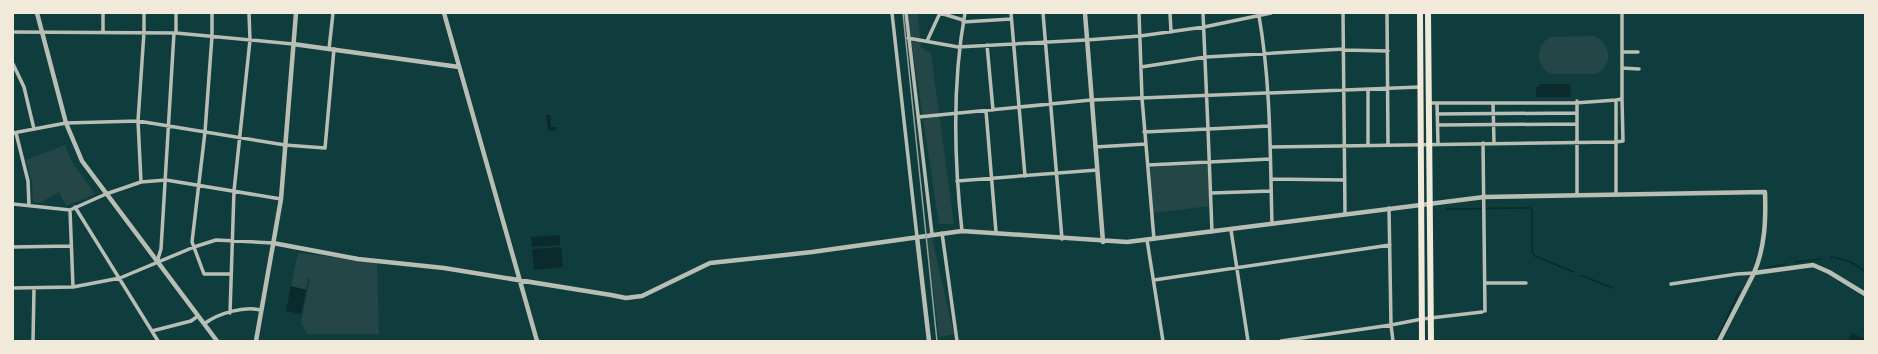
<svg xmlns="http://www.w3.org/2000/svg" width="1878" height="354" font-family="'PT Sans',sans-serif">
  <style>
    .green { fill: #244646 }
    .water { fill: #0a2a2b }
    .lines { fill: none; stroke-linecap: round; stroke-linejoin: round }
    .stream { stroke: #0a2a2b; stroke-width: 1.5 }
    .minor { stroke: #b8beb3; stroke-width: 3.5 }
    .tertiary { stroke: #b8beb3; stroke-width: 4.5 }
    .trunk { stroke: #f1e9da; stroke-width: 6 }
    .rail { stroke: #97a49c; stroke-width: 1.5 }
  </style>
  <rect width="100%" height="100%" fill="#0f3d3e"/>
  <path class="green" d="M907 13H918L921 48 931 53 954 224H939Z
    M1594 36C1611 43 1614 66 1596 74H1551C1535 65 1535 46 1550 37Z
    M65 145 72 162 95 194 66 206 59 192 40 203 33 202 32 182 26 160Z
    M1208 164 1210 206 1153 213 1150 167Z
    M927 238H932L954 334 939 337Z
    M298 253 377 262 379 334H307L301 323 310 278H308L306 290 291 286Z"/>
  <path class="water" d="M1539 84H1570L1571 97H1536V87H1539Z
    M546 115H551V127H557V130L548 131Z
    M560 235V245L532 247 531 237Z
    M561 247 563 267 534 270 532 249Z
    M291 286 306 290 301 314 286 311Z
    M1852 333 1865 339V341H1848Z"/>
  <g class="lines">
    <path class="stream" d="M1447 209 1530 208 1532 210V252L1535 256 1574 272
      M1831 257C1844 259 1855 262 1865 272
      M1795 262 1821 259
      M1768 267 1786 264
      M1580 275 1613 288
      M1716 341 1739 292"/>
    <path class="minor" d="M103 13V33
      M176 13V33
      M212 13V36L205 132 192 242 204 274H231
      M892 13 917 237
      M906 13 932 234
      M1011 13 1025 176
      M1043 13 1062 239
      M1139 13 1142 98 1154 239
      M1170 13 1171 32
      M1343 13 1345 213
      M1387 13 1388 145
      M1259 16C1271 84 1270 154 1272 224
      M963 22 1011 19
      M13 32 176 33 293 44
      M908 38 958 47 1086 40 1140 36 1204 27 1271 13
      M927 41 940 13 963 20
      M987 45 993 110
      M329 49 333 13
      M1343 50 1388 51
      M1622 52H1638
      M13 64 24 87 34 129
      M1141 67 1206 57 1343 49
      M1622 68 1639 69
      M1368 89V145
      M1577 101V195
      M1429 103H1575L1616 100
      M1437 103 1438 144
      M1493 103 1494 143
      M986 111 996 232
      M1437 114 1577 113
      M918 117 1091 100 1420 87
      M1438 125 1577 124
      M1144 132 1208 129 1203 13
      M13 133 66 123 138 121 285 145 325 148 334 49
      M16 133 28 181 29 206
      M1483 143 1485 311
      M1095 147 1146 144
      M1270 147 1616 142 1623 141 1622 99
      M1148 165 1270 159
      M1271 179 1345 180
      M957 181 1097 170
      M141 182 138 121 144 32V13
      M1211 193 1271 191
      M1616 194V100L1622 99V13
      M13 204 70 210 106 194 141 182 166 180 281 199
      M75 207 158 341
      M1389 208 1391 325 1393 341
      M70 210 73 287
      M1231 230 1248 341
      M962 231C954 159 952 84 965 13
      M1212 232 1208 129 1269 126
      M942 233 957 341
      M1147 240 1163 341
      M13 247 71 246
      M157 262 161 249 174 33
      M1154 280 1390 245
      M1485 283H1526
      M1671 284 1737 274 1754 273
      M13 288 73 287 120 278 194 247 216 240 273 243
      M230 313 234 191 250 40 249 13
      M204 324C218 313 244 306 261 310
      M152 331 191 321 198 316
      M33 341 34 288
      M1281 341 1391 325 1422 319 1482 312"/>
    <path class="tertiary" d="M37 13 66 123 82 161 217 341
      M444 13 537 341
      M1085 13 1103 242
      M293 44 459 67
      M917 237 929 341
      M273 243 358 259 444 268 611 295 626 298 642 296 710 263 812 252 962 231 1127 242 1484 197 1765 192C1766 220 1765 247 1754 273
      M256 341 281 199 296 13
      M1719 341 1754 273 1813 265 1829 272 1865 294"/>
    <path class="trunk" d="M1420 13 1422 341
      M1428 13 1431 341"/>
    <path class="rail" d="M903 13 937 341"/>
  </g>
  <rect width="1878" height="354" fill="none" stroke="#f1e9da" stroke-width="28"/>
</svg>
